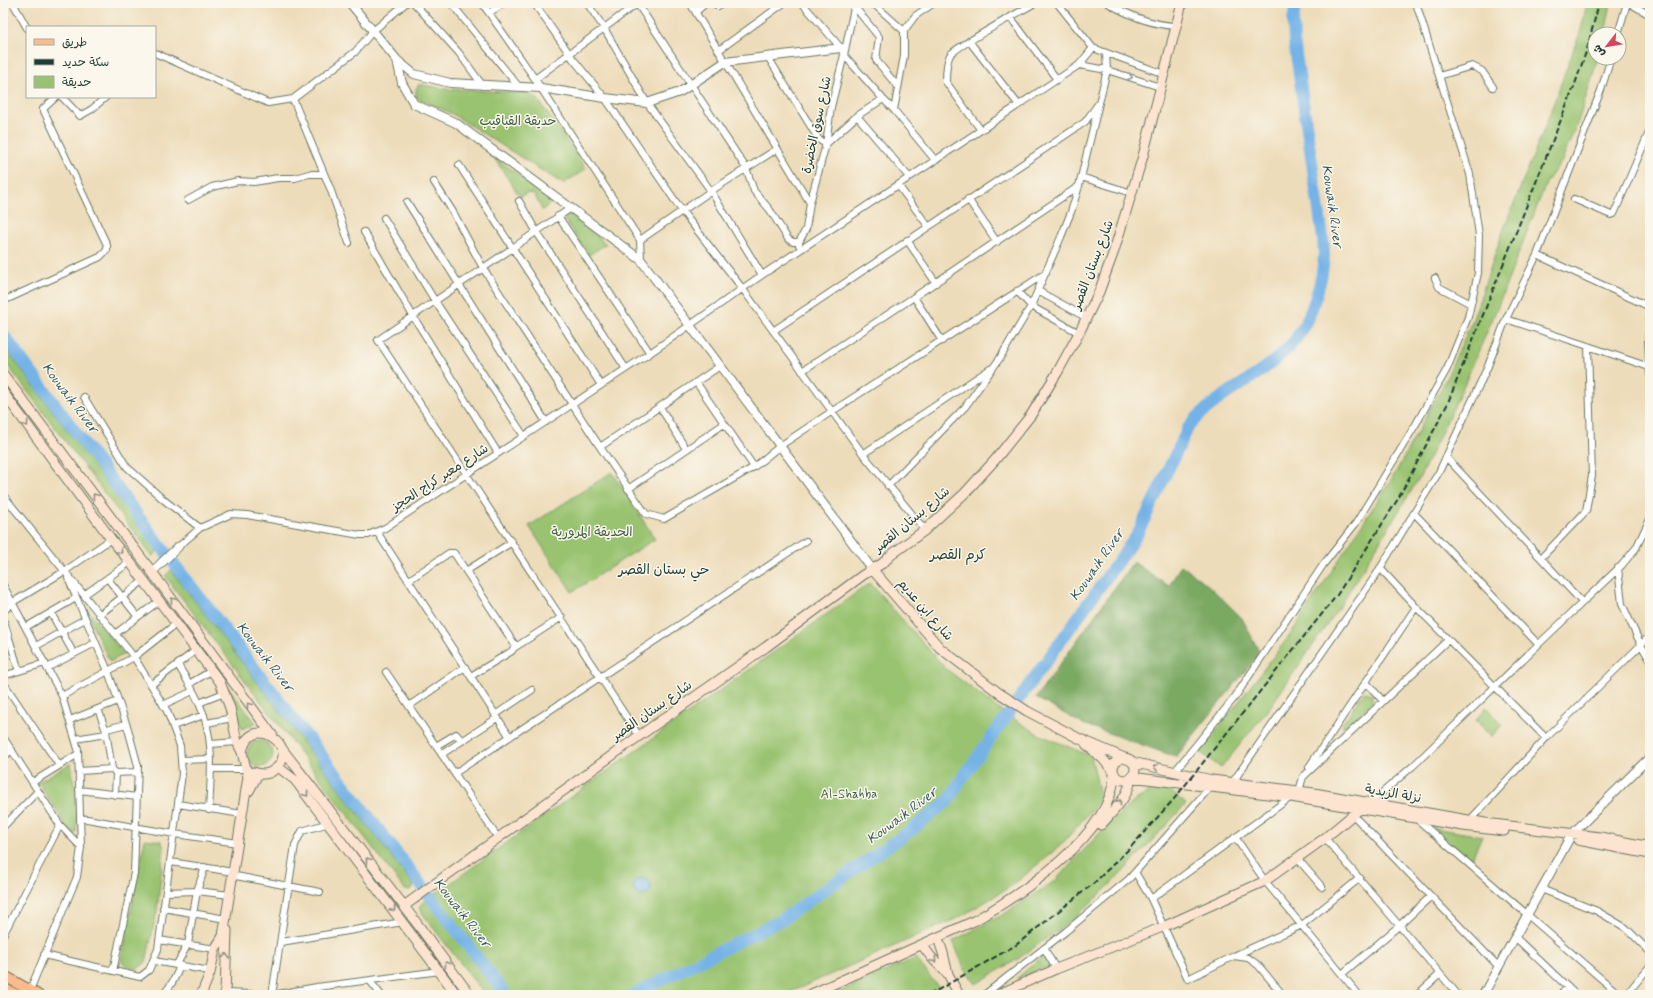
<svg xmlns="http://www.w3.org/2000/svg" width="1653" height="998" font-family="Mynerve,'Playpen Sans Arabic',sans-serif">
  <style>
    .green { fill: #99c370; stroke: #5c8052 }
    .forest { fill: #7aa962; stroke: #4c734b }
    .water { fill: #74b3e7; stroke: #4a788e }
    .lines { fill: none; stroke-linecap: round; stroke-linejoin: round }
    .river { stroke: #74b3e7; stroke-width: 12 }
    .minor-casing { stroke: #677563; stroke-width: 8 }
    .tertiary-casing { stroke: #677563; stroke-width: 10 }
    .secondary-casing { stroke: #677563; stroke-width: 11 }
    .primary-casing { stroke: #677563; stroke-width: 12 }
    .minor { stroke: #fff; stroke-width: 6 }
    .tertiary { stroke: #fff; stroke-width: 8 }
    .secondary { stroke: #fde4d1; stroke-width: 9 }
    .primary { stroke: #fbbb8d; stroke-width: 10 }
    .rail { stroke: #1f3d34; stroke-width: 2; stroke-dasharray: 6 3; stroke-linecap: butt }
    .oneway { stroke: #8f9e9a }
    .oneway2 { stroke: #8e9082 }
    .labels { text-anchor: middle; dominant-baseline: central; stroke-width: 3; stroke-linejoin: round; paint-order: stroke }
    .park-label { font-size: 13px; fill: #3e5e43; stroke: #fbf7ec }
    .street-label { font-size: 13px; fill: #1f3d34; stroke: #fbf7ec }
    .water-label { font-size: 14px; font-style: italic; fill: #345a61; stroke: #fbf7ec }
    .neighbourhood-label { font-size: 14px; fill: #1f3d34; stroke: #fbf7ec }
  </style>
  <rect width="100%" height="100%" fill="#fbf7ec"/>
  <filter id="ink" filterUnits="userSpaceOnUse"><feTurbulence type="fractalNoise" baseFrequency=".025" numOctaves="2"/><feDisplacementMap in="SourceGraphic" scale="8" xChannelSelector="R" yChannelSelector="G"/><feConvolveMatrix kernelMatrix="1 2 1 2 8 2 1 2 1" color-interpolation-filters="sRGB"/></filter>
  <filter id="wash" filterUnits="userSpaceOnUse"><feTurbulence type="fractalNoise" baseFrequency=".012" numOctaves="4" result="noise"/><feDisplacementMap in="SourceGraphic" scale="16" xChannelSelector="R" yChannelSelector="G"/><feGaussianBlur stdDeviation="0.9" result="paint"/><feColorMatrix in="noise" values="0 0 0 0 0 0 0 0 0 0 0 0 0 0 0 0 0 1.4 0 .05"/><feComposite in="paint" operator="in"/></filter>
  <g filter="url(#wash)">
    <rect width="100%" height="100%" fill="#eddcb9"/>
    <path class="green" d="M1587 3H1611L1605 34H1595V58H1598L1579 119 1562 161 1547 181 1496 311 1464 385 1420 477 1338 609 1270 707 1221 768 1200 752 1290 635 1396 472 1443 385 1473 319 1504 228 1544 129 1581 30Z
      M419 84 446 89 527 93 537 98 586 169 563 184 454 115 416 97V89Z
      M493 156 554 201 542 210 534 194 527 193 520 197Z
      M570 214 606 244 589 255 564 219Z
      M3 345 158 551 153 556 151 555 3 359Z
      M612 472 655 539 572 592 529 526Z
      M171 570 414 886 410 890H405L165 576Z
      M870 583 945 668 1000 710 1038 734 1091 756 1101 799 1061 845 1013 885 960 917 784 995H485L422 913 420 905C570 797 720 691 870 583Z
      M82 603 124 654 110 662Z
      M228 687 256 723 242 729Z
      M1366 692 1372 694V702L1347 727H1343V723L1363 693Z
      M1486 707 1502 725 1491 737 1476 720Z
      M247 754a13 13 0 1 1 26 0a13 13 0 1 1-26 0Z
      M71 763 78 810 76 833 71 834 38 782Z
      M1162 784 1186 804 1119 876 1074 919 1018 959 976 984 964 968 953 941 1004 914 1055 881 1111 821 1136 800Z
      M1433 828 1482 836 1471 860Z
      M145 839 161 841 164 847 157 911 146 962C136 972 131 970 121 961Z
      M1043 956 1049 966 1016 979Z
      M916 958 944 995H832Z"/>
    <path class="forest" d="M1133 562 1169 586 1181 565 1209 586 1242 618 1260 653 1176 757 1083 724 1036 698Z"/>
    <path class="water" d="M633 887a9 9 0 1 1 18 0a9 9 0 1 1-18 0Z"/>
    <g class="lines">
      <path class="river" d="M3 334 159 544 506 995
        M632 995 781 920 913 829 948 801 963 777 1137 535 1189 426C1208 404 1233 390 1257 374 1272 363 1289 350 1299 334 1312 315 1323 279 1324 256 1324 248 1323 239 1322 231L1294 41 1293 20 1296 3"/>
    </g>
  </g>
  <g filter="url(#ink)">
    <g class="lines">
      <defs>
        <path id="minor" d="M13 3 27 28
          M414 3 459 53 483 86
          M451 3 519 87
          M482 3 535 79 640 240 641 260
          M534 3 573 59 605 98 682 211 742 288 863 454 925 530
          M587 3 604 28 647 103 711 191 762 275
          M637 3 746 168 754 191 770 210 788 239 793 242H799
          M690 3 810 203
          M712 3 718 6 722 3
          M802 3 841 48 844 55 883 99 894 110 935 160
          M1057 3 1093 48 1164 74
          M1108 3C1128 15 1152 25 1176 26
          M1629 3 1650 15
          M875 5 904 31
          M854 6 879 37 876 60 898 87
          M697 11 706 3
          M489 13 504 3
          M1011 18 1056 78
          M1618 34 1627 3
          M969 41 1018 104
          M719 50 784 3
          M155 53 268 103 293 99 330 188 349 243
          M768 57 819 140 826 144 857 116 883 99
          M1079 65 1107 70 1160 87
          M1439 76 1472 66 1482 71 1493 87
          M535 79 638 3
          M62 97 80 116 92 109 106 97
          M293 99 355 52 373 31 406 3
          M894 110 904 56V31L915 16 934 3
          M857 116 909 177
          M980 129 946 82C946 74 946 62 950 55 955 47 1022 11 1035 3
          M459 165 601 385
          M1081 177 1132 193
          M434 182 453 212 483 268 600 447 646 514 664 519 754 467 780 446 831 412 1046 273
          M898 185 928 226
          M968 199 997 242
          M1574 199 1611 215 1614 214 1650 130
          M188 200 212 187 238 181 254 182 278 178H295L309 174H323
          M519 201 536 231 626 369
          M407 202 546 422
          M571 208 378 340 639 736
          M558 216 650 353
          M384 218 435 301 524 436
          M364 232 413 316 498 453
          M640 240 711 191 777 149
          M907 240 936 283
          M799 245V242L806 229 810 203 826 144 831 107 844 55 855 3
          M1537 255 1648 306
          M1435 278 1439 287 1471 304
          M1017 291 1031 306 1079 333
          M1038 291 1087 318
          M914 297 942 341
          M3 301 100 257 107 250V245L43 109 56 97
          M1650 316 1648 341 1650 375
          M1506 319 1588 346
          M773 331 1085 122 1098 104
          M802 371 914 297 1079 186
          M696 382 754 467
          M84 397 127 467 164 500 200 528
          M660 407 686 449
          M600 447 720 366
          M863 454 990 369
          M1446 457 1582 602
          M888 486 965 407 1000 358 1031 306 1061 237 1071 212 1079 186 1107 70 1106 54
          M628 489 724 424
          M3 495 134 657 167 711 180 746 182 774 158 949 149 970 140 977 44 955
          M1414 513 1538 644
          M377 532 510 737
          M178 547 200 528 231 514 247 515 360 535H368L385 528 650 353 762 275 1079 65 1093 48
          M1541 558 1586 511 1592 476 1588 346 1649 367
          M1380 568 1416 607 1546 738
          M1618 568 1622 604 1641 645 1650 660
          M466 571 512 542
          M68 578 108 671 128 729 138 766 134 873 113 971
          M108 579 138 617
          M409 580 449 553H454L515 645 512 651 471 676
          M3 585 62 696 78 749 81 847 77 877 30 990
          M84 595 130 562
          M3 612 13 602 65 571 111 539
          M51 613 74 654
          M99 615 143 581
          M3 618 19 671
          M26 627 76 598
          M115 634 159 601
          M36 646 85 619
          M514 648 562 617
          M178 665C185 677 193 689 199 703 215 737 211 773 209 810
          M47 668 95 643
          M386 672 498 838
          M3 676 45 663
          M3 682 59 765
          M1366 682 1383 701
          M189 684 211 671
          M151 685 196 650
          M62 696 134 657 176 624
          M199 703 224 693
          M163 705 193 691
          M409 706 465 667
          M98 709 106 731 112 769 116 773 115 795
          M495 715 532 690
          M70 720 118 701
          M207 723 232 718
          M173 726 204 715
          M3 737 60 825 81 847
          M75 739 106 734 107 729 126 724
          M211 744 237 742
          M436 746 456 734 462 741
          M442 754 497 718
          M3 757 12 750
          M181 760 211 759
          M1309 767 1416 607
          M212 769H246
          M79 771 112 769
          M1175 771 1235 697 1323 565 1356 523 1416 424 1447 369 1468 317 1478 273 1479 235 1470 174 1416 3
          M116 773 138 772
          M455 773 806 541
          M33 782 78 754
          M1232 783 1376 575 1439 472 1488 366 1506 319 1537 255 1601 90 1611 58
          M79 790 137 797
          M1299 791 1303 777 1448 640
          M1370 803 1413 766 1544 639 1622 565 1636 548 1650 519
          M178 804 242 814
          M1353 815 1499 967
          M81 818 175 834 238 843
          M1418 820 1620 995
          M1470 820 1546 738 1650 636
          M3 827 38 791
          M1235 837 1265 881 1359 995
          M1325 838 1458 995
          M1297 858 1322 887
          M171 862 233 872
          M1135 872 1151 899
          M236 876 320 892
          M1541 889 1597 911 1626 928 1650 952
          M166 892 197 891 230 895
          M163 908 226 919
          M3 935 60 825
          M1515 937 1576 995
          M159 940 215 949
          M281 942 403 922
          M1044 948 1056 969
          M1234 956 1302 925 1360 878
          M154 961 210 971
          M1342 974 1400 925 1431 896
          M370 981 381 995
          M317 987 323 995
          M225 993 272 995 317 987 440 971
          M163 995C171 986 176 978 180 965L177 964 188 944 197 891 205 867
          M272 995 295 845 302 831 329 823
          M984 995 1065 932 1129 879 1211 786
          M1283 995 1258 965 1248 958 1234 956 1188 979 1151 899 1291 797
          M1417 995 1440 974
          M1560 995 1568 987
          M1626 995 1650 966"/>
        <path id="tertiary" d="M350 3 397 60 414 74 450 83 541 88 605 98 647 103 680 92 725 62 841 48
          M397 60 402 83 414 104 456 123 641 260 872 569
          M152 572 178 547
          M1572 834 1650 757
          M1483 995 1569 839"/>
        <path id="secondary" d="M3 374 152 572 273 736
          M3 392 111 539 130 562 220 682 230 708 237 742 242 752 248 777 223 936 215 949 210 973 201 995
          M872 569 940 648 999 693 1027 711 1080 739 1129 760
          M1086 744 1102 758 1113 771
          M283 750 404 906 470 995
          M242 752C250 710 304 748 274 770 268 775 261 775 253 772
          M1113 769a11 11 0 1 1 22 0a11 11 0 1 1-22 0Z
          M1132 762 1212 780 1314 793 1485 823 1600 837 1650 847
          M278 767 295 780 457 995
          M1131 777 1291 797 1463 826 1504 831
          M249 791 258 774
          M1101 825C1113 811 1129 797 1131 778
          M1578 840 1650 854
          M404 906 639 736 766 647 863 575 883 563 891 555 925 530 965 493 995 460 1031 415 1057 373 1079 333 1099 292 1114 251 1143 156 1182 3
          M938 938 943 953 948 974 959 995
          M922 945 932 958 948 974
          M225 995 227 930
          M809 995 974 921C1021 894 1112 835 1114 775
          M997 995 1056 969 1165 926 1265 881 1325 838 1361 808"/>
        <path id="primary" d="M3 975 38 995
          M3 988 17 995"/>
      </defs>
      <use href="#minor" class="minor-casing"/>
      <use href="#tertiary" class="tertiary-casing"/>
      <use href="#secondary" class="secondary-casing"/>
      <use href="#primary" class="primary-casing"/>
      <use href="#minor" class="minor"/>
      <use href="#tertiary" class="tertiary"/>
      <use href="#secondary" class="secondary"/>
      <use href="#primary" class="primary"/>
      <path class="rail" d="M929 995 1016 945 1094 883 1129 849 1174 799 1337 595 1398 499 1447 405 1574 87 1587 49 1599 3"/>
    </g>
    <defs><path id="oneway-chevron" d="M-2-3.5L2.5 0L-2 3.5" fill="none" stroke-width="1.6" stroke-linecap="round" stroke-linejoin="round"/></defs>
    <use class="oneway" href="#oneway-chevron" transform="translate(1130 77) rotate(18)"/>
    <g class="oneway2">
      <use href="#oneway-chevron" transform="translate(26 424) rotate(54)"/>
      <use href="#oneway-chevron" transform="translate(95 496) rotate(-127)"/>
      <use href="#oneway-chevron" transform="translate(120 551) rotate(50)"/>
      <use href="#oneway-chevron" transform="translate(173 600) rotate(-126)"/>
      <use href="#oneway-chevron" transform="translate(249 705) rotate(-126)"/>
      <use href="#oneway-chevron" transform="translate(1156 767) rotate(-168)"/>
      <use href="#oneway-chevron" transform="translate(306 794) rotate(52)"/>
      <use href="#oneway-chevron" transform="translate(1119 802) rotate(-51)"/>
      <use href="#oneway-chevron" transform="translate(368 860) rotate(-128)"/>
      <use href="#oneway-chevron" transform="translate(393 909) rotate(53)"/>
      <use href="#oneway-chevron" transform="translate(226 956) rotate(-88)"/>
      <use href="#oneway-chevron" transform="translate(934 960) rotate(49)"/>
      <use href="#oneway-chevron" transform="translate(447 964) rotate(-127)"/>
    </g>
  </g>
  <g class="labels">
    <g class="park-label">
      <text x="518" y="121">حديقة القباقيب</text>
      <text x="592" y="532">الحديقة المرورية</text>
      <text x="849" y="794">Al-Shahba</text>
    </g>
    <g class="street-label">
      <text transform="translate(817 125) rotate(-78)">شارع سوق الخضرة</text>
      <text transform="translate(1093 265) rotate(-69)">شارع بستان القصر</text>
      <text transform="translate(440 478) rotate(-33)">شارع معبر كراج الحجز</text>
      <text transform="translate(912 520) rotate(-40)">شارع بستان القصر</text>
      <text transform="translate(925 610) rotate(49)">شارع ابن عديم</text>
      <text transform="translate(652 711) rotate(-35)">شارع بستان القصر</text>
      <text transform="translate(1393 794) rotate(10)">نزلة الزبدية</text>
    </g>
    <g class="water-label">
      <text transform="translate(1332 206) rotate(82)">Kouwaik River</text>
      <text transform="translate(70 398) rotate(53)">Kouwaik River</text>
      <text transform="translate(1097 565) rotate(-55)">Kouwaik River</text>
      <text transform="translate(265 657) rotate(52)">Kouwaik River</text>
      <text transform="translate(902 816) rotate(-37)">Kouwaik River</text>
      <text transform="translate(462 913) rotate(52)">Kouwaik River</text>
    </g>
    <g class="neighbourhood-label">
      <text x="958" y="555">كرم القصر</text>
      <text x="664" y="570">حي بستان القصر</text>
    </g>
  </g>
  <rect width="1653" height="998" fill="none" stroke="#fbf7ec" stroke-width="16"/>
  <rect x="26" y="26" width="130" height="72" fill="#fbf7ec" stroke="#a3ada2"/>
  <rect x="34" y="39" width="20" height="6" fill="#fbbb8d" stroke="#a3ada2"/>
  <text x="62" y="46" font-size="12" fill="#1f3d34">طريق</text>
  <rect x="34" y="59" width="20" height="6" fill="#1f3d34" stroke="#a3ada2"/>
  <text x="62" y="66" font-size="12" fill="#1f3d34">سكة حديد</text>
  <rect x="34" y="76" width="20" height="12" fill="#99c370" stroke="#a3ada2"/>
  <text x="62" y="86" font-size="12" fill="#1f3d34">حديقة</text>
  <g transform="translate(1607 46) rotate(239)"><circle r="19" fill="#fbf7ec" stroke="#a3ada2"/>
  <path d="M0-3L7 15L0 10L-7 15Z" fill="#d1495b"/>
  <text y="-6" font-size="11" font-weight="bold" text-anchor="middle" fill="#1f3d34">ش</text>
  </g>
</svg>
